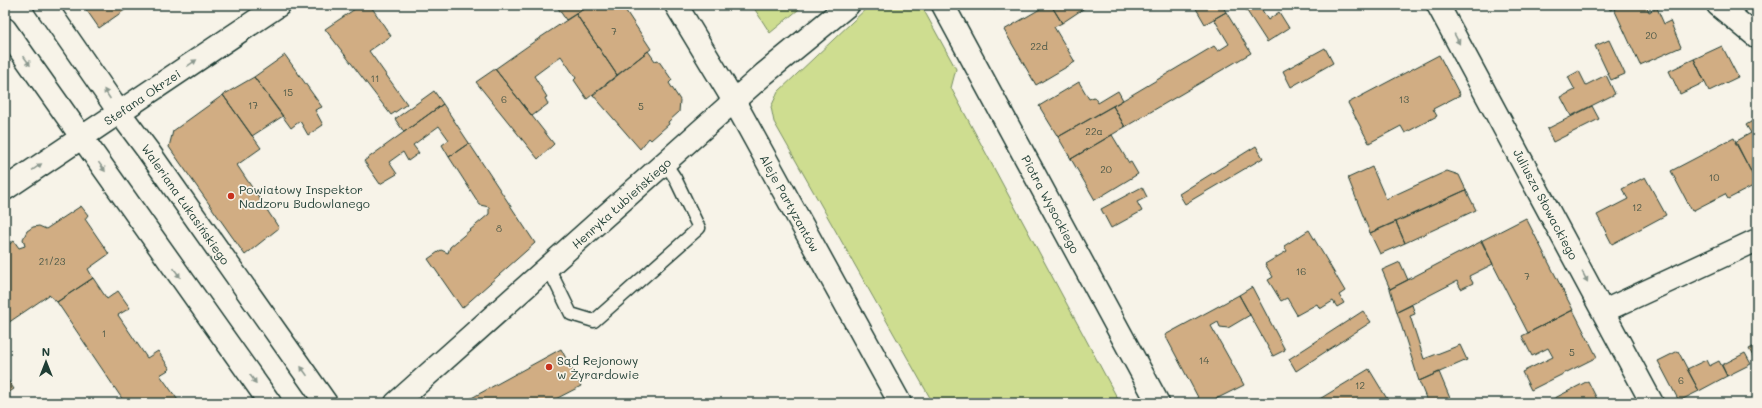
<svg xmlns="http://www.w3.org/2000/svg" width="1762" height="408" font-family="Mali,sans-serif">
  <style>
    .green { fill: #cedd90; stroke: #768d62 }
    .building { fill: #d1ad83; stroke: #1f3d34 }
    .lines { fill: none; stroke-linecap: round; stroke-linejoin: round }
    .lane-casing { stroke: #1f3d34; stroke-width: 15 }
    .street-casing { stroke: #1f3d34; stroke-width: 25 }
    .lane { stroke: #f7f3e8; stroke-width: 12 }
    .street { stroke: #f7f3e8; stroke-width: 22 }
    .oneway { fill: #8b988e }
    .poi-dot { fill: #c8321e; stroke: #f7f3e8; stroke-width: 1.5 }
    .labels { text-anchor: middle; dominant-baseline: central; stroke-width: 3.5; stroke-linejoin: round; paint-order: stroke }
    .number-label { font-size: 10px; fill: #4c5948 }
    .street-label { font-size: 12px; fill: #1f3d34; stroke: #f7f3e8 }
    .poi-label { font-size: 12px; fill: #1f3d34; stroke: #f7f3e8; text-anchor: start }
  </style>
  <rect width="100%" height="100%" fill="#f7f3e8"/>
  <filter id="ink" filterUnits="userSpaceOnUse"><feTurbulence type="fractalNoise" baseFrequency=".025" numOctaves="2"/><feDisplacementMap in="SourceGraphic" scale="8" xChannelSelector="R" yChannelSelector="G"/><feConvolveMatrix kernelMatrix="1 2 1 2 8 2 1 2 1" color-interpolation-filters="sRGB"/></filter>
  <g filter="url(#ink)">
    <path class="green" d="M752 5H804L770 33Z
      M870 5H921L956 69 951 88 1120 403H933L774 122 771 107 778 92Z"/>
    <path class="building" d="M83 5H132L99 28Z
      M361 5H370L391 36 369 51 407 104 391 115 325 29Z
      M556 5H590L566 20Z
      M590 5H622L651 49 617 75 576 14Z
      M992 5H1004L994 10Z
      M1047 5H1051L1062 23 1054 27 1075 62 1036 85 1004 30Z
      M1051 5H1089L1062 23Z
      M1194 5H1222L1226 12 1205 24Z
      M1243 5H1259L1268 20 1279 12 1289 28 1267 42Z
      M1608 5H1623L1610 10Z
      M1623 5H1646L1649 12 1657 8 1664 24 1670 21 1681 47 1640 65 1614 9Z
      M1226 12 1251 53 1125 127 1113 106 1214 46 1218 51 1229 44 1214 19Z
      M576 14 617 75 587 99 574 80 576 78 561 56 534 76 547 97 545 98 548 104 532 116 495 69 535 41Z
      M1609 40 1625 74 1611 80 1595 46Z
      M1722 46 1738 77 1709 91 1694 59Z
      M1325 48 1333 63 1291 87 1283 71Z
      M648 51 655 61 658 60 672 80 669 83 680 100 679 112 668 122 669 124 651 140 649 138 640 149 593 95Z
      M285 55 322 107 315 110 323 125 308 135 300 121 291 128 254 77Z
      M1439 55 1460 95 1433 109 1437 116 1405 133 1401 126 1369 143 1348 103Z
      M1694 59 1705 82 1680 94 1669 71Z
      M495 69 554 144 538 159 476 82Z
      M1579 71 1586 85 1606 75 1615 94 1571 116 1561 97 1575 90 1568 77Z
      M254 77 283 116 252 136 223 95Z
      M1079 82 1089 99 1094 97 1098 103 1118 91 1123 100 1058 137 1039 106Z
      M434 91 443 104 404 132 395 119Z
      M223 95 261 148 237 165 279 228 245 255 169 147 173 131Z
      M443 104 469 143 449 157 442 145 449 140 439 126 413 145 419 153 408 161 403 152 389 162 397 174 380 184 364 161Z
      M1113 106 1125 127 1071 159 1058 137Z
      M1592 106 1599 119 1553 142 1547 129Z
      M1757 118V182L1735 142 1751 133 1746 125Z
      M1112 135 1129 163 1131 162 1138 174 1095 200 1071 159Z
      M1734 138 1757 184 1728 199 1725 194 1692 211 1671 171Z
      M469 143 535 243 462 308 428 259 441 250 448 253 450 247 489 214V207L480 205 449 157Z
      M1256 146 1263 158 1185 204 1179 194Z
      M1372 167 1386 199 1447 171 1459 175 1466 190 1370 233 1348 178Z
      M1645 177 1666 215 1612 244 1597 215 1628 199 1622 189Z
      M1142 187 1147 197 1137 202 1142 211 1111 228 1101 209Z
      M1466 190 1476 210 1405 243 1396 222Z
      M81 206 88 215 85 219 109 254 88 269 93 278 57 302 49 295 5 325V247L14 241 19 248 25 246 23 239 27 231 33 227 39 226 46 229Z
      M1526 218 1573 310 1528 333 1481 241Z
      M1396 222 1405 243 1380 254 1370 233Z
      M1309 230 1345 291 1339 295 1344 303 1337 307 1333 301 1320 309 1317 304 1297 315 1287 298 1281 301 1268 280 1273 277 1265 264 1287 251 1284 246Z
      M1482 241 1493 264 1469 276 1473 283 1461 289 1457 281 1397 312 1390 289Z
      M1400 262 1408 280 1390 289 1382 270Z
      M93 278 107 299 118 291 130 308 118 315 147 358 158 351 170 369 160 375 180 403H125L57 302Z
      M1252 287 1285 350 1273 356 1239 295Z
      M1239 295 1250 315 1228 328 1220 327 1218 322 1211 326 1244 385 1208 403H1201L1165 335Z
      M1412 305 1415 314 1410 316 1424 359 1460 345 1467 360 1419 381 1397 312Z
      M1573 310 1597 357 1531 390 1522 372 1553 357 1548 348 1532 356 1522 336Z
      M1363 311 1371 322 1296 371 1289 359Z
      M1757 345V364L1749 349Z
      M561 349 581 386 548 403H467L466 401Z
      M1678 351 1699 391 1679 401 1658 361Z
      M1745 353 1751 364 1727 376 1722 365Z
      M1706 360 1709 366 1719 361 1727 376 1699 391 1687 369Z
      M1369 369 1389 402 1313 403Z
      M1439 372 1452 403H1428L1419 381Z
      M5 376 14 389 5 395Z
      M1588 381 1599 403H1555L1553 399Z"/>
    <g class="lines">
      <defs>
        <path id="lane" d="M548 267 571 314 594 321 699 228 675 178 665 163"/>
        <path id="street" d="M45 5 119 112 149 152 326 403
          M676 5 734 101 900 403
          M943 5 1158 403
          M1438 5 1652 403
          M1718 5 1757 37
          M5 29 270 403
          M5 189 279 5
          M1604 311 1757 240
          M396 403 764 74 848 5"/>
      </defs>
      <use href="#lane" class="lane-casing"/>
      <use href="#street" class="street-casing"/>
      <use href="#lane" class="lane"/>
      <use href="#street" class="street"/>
    </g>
    <defs><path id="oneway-solid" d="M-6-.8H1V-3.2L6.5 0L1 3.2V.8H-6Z"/></defs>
    <g class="oneway">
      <use href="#oneway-solid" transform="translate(1457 39) rotate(62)"/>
      <use href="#oneway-solid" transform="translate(27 61) rotate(55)"/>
      <use href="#oneway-solid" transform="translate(192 63) rotate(-34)"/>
      <use href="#oneway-solid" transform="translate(107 94) rotate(-124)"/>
      <use href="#oneway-solid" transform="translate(37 167) rotate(-34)"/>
      <use href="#oneway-solid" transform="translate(102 167) rotate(54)"/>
      <use href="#oneway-solid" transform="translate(177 273) rotate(55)"/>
      <use href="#oneway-solid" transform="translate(1585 277) rotate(62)"/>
      <use href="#oneway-solid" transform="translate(304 371) rotate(-125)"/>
      <use href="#oneway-solid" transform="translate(253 379) rotate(55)"/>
    </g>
  </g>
  <g class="poi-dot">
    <circle cx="231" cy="196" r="4"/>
    <circle cx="549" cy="367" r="4"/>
  </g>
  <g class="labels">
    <g class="number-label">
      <text x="614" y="31">7</text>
      <text x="1651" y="35">20</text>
      <text x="1039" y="46">22d</text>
      <text x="375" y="78">11</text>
      <text x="288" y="92">15</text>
      <text x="504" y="99">6</text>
      <text x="1404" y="99">13</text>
      <text x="253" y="105">17</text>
      <text x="641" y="106">5</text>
      <text x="1094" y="131">22a</text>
      <text x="1106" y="169">20</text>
      <text x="1714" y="177">10</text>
      <text x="1637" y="207">12</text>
      <text x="499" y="228">8</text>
      <text x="52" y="261">21/23</text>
      <text x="1301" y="271">16</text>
      <text x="1527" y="276">7</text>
      <text x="104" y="333">1</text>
      <text x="1572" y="352">5</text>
      <text x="1204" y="360">14</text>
      <text x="1681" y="380">6</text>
      <text x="1360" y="385">12</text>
    </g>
    <g class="street-label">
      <text transform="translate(142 97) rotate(-34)">Stefana Okrzei</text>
      <text transform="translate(621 203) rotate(-42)">Henryka Łubieńskiego</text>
      <text transform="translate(790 203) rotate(61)">Aleje Partyzantów</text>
      <text transform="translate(186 204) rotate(55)">Waleriana Łukasińskiego</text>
      <text transform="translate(1051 204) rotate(62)">Piotra Wysockiego</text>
      <text transform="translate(1546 204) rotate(62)">Juliusza Słowackiego</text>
    </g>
    <g class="poi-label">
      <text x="239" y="189">Powiatowy Inspektor<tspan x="239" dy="14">Nadzoru Budowlanego</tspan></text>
      <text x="557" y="360">Sąd Rejonowy<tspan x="557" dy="14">w Żyrardowie</tspan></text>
    </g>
  </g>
  <rect width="1762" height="408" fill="none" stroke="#f7f3e8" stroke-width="20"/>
  <rect x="10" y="10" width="1742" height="388" fill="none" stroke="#1f3d34" stroke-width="1.5" filter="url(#ink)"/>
  <g transform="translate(46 362)" stroke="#f7f3e8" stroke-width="3" paint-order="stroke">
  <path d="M0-3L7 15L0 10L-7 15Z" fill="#1f3d34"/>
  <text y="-6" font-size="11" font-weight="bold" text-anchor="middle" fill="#1f3d34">N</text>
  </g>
</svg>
